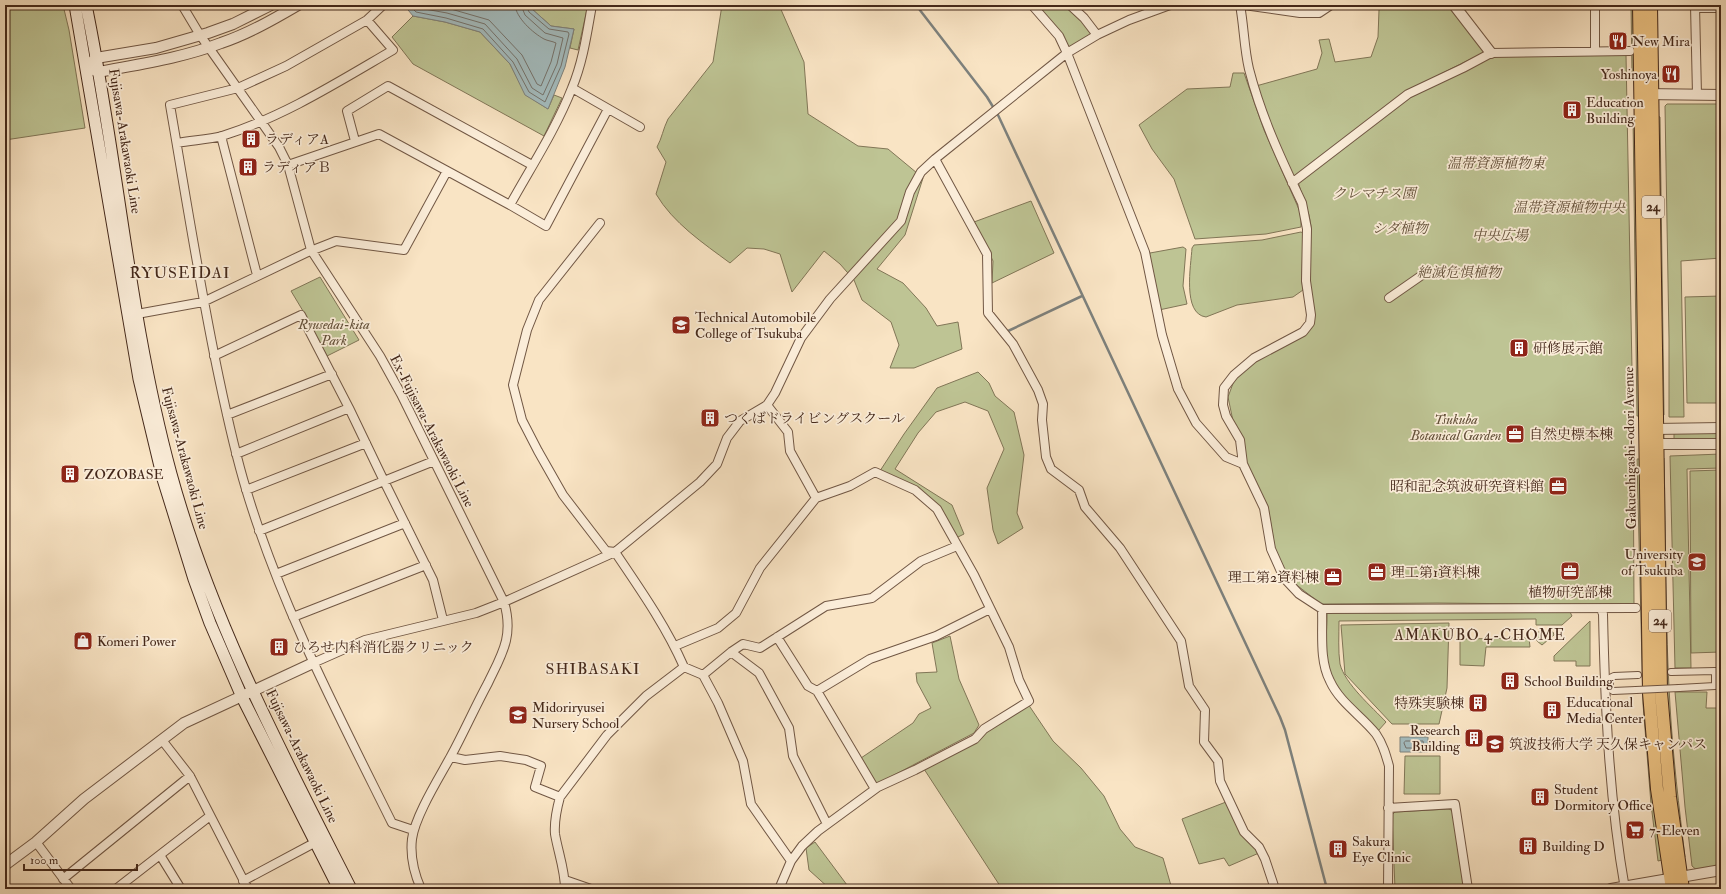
<svg xmlns="http://www.w3.org/2000/svg" width="1726" height="894" font-family="'IM FELL Double Pica','Noto Serif JP',serif">
  <style>
    .green { fill: #bec494; stroke: #817657 }
    .water { fill: #a3bcbf; stroke: #7d817d }
    .lines { fill: none; stroke-linecap: round; stroke-linejoin: round }
    .shore { stroke: #74726c; stroke-width: 1 }
    .stream { stroke: #7d817d; stroke-width: 2.5 }
    .pedestrian-casing { stroke: #715744; stroke-width: 8 }
    .minor-casing { stroke: #715744; stroke-width: 10 }
    .tertiary-casing { stroke: #715744; stroke-width: 12 }
    .secondary-casing { stroke: #44281a; stroke-width: 13 }
    .primary-casing { stroke: #44281a; stroke-width: 14 }
    .pedestrian { stroke: #fbedd9; stroke-width: 6 }
    .minor { stroke: #fbedd9; stroke-width: 8 }
    .tertiary { stroke: #fbedd9; stroke-width: 10 }
    .secondary { stroke: #fbedd9; stroke-width: 11 }
    .primary { stroke: #ecc282; stroke-width: 12 }
    .pedestrian-bridge-casing { stroke: #715744; stroke-width: 8; stroke-linecap: butt }
    .pedestrian-bridge { stroke: #fbedd9; stroke-width: 6 }
    .labels { text-anchor: middle; dominant-baseline: central; stroke-width: 3.5; stroke-linejoin: round; paint-order: stroke }
    .shield { fill: #fbedd9; stroke: #7b6353; stroke-width: 1 }
    .shield-label { font-size: 13px; font-weight: bold; fill: #44281a }
    .poi-label { font-size: 14px; fill: #44281a; stroke: #fbedd9; text-anchor: start }
    .street-label { font-size: 14px; fill: #44281a; stroke: #fbedd9 }
    .park-label { font-size: 14px; font-style: italic; fill: #624f38; stroke: #fbedd9 }
    .neighbourhood-label { font-size: 15px; letter-spacing: 1px; fill: #44281a; stroke: #fbedd9 }
    .quarter-label { font-size: 16px; letter-spacing: 1px; fill: #44281a; stroke: #fbedd9 }
  </style>
  <rect width="100%" height="100%" fill="#f9e4c4"/>
  <filter id="stains"><feTurbulence type="fractalNoise" baseFrequency=".005" numOctaves="4"/><feColorMatrix values="0 0 0 0 .2 0 0 0 0 .09 0 0 0 0 .02 0 0 0 .5 -.17"/></filter>
  <radialGradient id="worn" r=".72"><stop offset=".6" stop-color="#630" stop-opacity="0"/><stop offset="1" stop-color="#630" stop-opacity=".3"/></radialGradient>
  <path class="green" d="M5 5H63L69 30 85 128 5 140Z
    M530 5H588L578 50 570 48 574 29 551 26 532 9Z
    M722 5H779L804 62 808 114 858 146 888 149 923 178 905 235 877 269 903 283 926 308 937 326 958 322 962 349 914 368H890L899 345 891 322 862 300 854 280 840 264 824 251 792 292 780 254 764 249 747 248 730 263C703 243 673 223 656 194L666 162 657 147C662 138 663 129 668 119L713 62Z
    M1036 5H1066L1091 30 1090 36 1068 48Z
    M1273 5H1326L1318 11Z
    M1375 5H1447L1484 50 1483 53 1406 91 1296 176H1293L1272 131 1256 86 1317 69 1322 53 1319 40 1329 39 1335 62 1371 57 1378 37 1379 10Z
    M1631 5H1635V73L1632 72Z
    M413 16 445 22 480 32 510 64 526 95 548 109 554 95 562 98 544 136 413 64 392 37Z
    M1495 55H1626L1633 422 1634 605 1437 603 1321 604 1289 579 1275 549 1268 507 1246 464 1244 439 1233 421 1228 397 1235 378 1253 363 1312 325 1308 282 1311 226 1309 215 1298 182 1410 97Z
    M1233 73H1244L1264 130 1301 214V227L1266 234 1195 239 1174 179 1152 149 1139 125 1187 89 1230 87Z
    M1667 104H1721V258L1681 261 1684 417H1669V339L1665 106Z
    M1633 116H1636L1640 416H1637Z
    M1657 116 1660 117 1664 415H1661Z
    M1031 201 1054 253 992 283 993 261 974 222Z
    M1301 232 1303 233 1302 281 1303 290 1293 297 1237 305 1206 317C1182 314 1191 265 1192 248L1194 245 1262 240Z
    M1183 247 1186 249 1183 286 1187 304 1159 310 1148 257 1150 253Z
    M320 277 359 340 327 356 303 311 291 291Z
    M1721 296V403H1687L1685 297Z
    M978 372 989 383 995 396 1014 412 1024 455 1017 513 1023 528 998 544 993 530 987 488 1004 449 988 411 965 402 936 412 918 433 895 469 952 505 964 534 954 539 927 499 878 474 904 434 937 388Z
    M1674 432H1718V440L1674 441Z
    M1721 454V468L1687 469 1691 668H1675L1670 456Z
    M1662 458H1664C1666 541 1665 624 1670 706 1673 757 1679 807 1685 857L1682 858 1667 705Z
    M1637 459H1641L1654 803 1662 860 1658 861 1651 804 1643 704Z
    M1721 470V652L1691 653 1690 471Z
    M1329 612H1570L1572 616 1562 625H1536V619L1339 621C1339 635 1338 651 1340 664 1345 684 1372 707 1386 722L1378 731C1361 713 1337 694 1329 670 1324 653 1327 632 1327 614Z
    M1590 621V666H1576V661H1554V656Z
    M1449 623 1447 688 1439 724H1392L1345 674 1341 625Z
    M1537 632H1553L1554 635 1542 645 1537 641Z
    M950 636 959 679 979 725 974 733 877 784 861 758 913 723 919 714 931 708 917 682 916 673 937 672 932 643Z
    M1529 638 1530 647H1486L1484 666 1460 665V639Z
    M1675 692H1707L1706 708H1721V866L1698 871 1692 866 1685 807Z
    M1028 704 1053 741 1081 768 1104 796 1120 829 1135 847 1163 858 1172 889H1002L924 769 976 742 981 738 987 730Z
    M1405 756H1440V794H1404Z
    M1226 802 1259 853 1229 866 1224 858 1199 864 1182 819Z
    M1449 809 1453 811 1464 889H1395L1392 815 1395 812Z
    M815 842 850 889H830L809 870 806 848Z"/>
  <path class="water" d="M404 5H530L532 9 551 26 574 29 565 67 548 109 525 95 510 64 480 32 445 22 413 16Z
    M1400 737H1428V752H1400Z"/>
  <g class="lines">
    <path class="shore" d="M409 5 416 12 446 18 483 29 513 62 529 92 545 102 561 66 569 34 568 32 549 29 529 12 526 5
      M416 5 419 8 447 13 485 24 517 59 532 88 543 95 557 64 563 38 545 33 525 15 521 5
      M437 5 489 20 522 55 537 84 541 86 551 62 556 43C552 41 548 41 544 39 533 33 516 18 515 5
      M1406 741H1423L1424 747 1422 748H1406L1404 743Z"/>
    <path class="stream" d="M916 5 987 97 998 115 1280 717 1285 730 1327 889
      M1008 331 1082 296"/>
    <defs>
      <path id="pedestrian" d="M1671 672 1715 671
        M1679 688 1715 686V671H1721
        M1636 690 1613 691 1610 689V678L1614 676 1638 675"/>
      <path id="minor" d="M182 5 200 35 279 147 288 165 311 250 380 356 401 394 504 602C514 636 502 654 488 683 475 707 464 732 451 756 439 778 415 816 412 839 410 856 414 873 421 889
        M383 5 367 20 286 66 238 88 170 105C186 197 200 288 219 378 227 416 235 453 246 489 281 606 338 714 392 823L413 830
        M1032 5 1059 36 1067 53 1145 252 1162 335 1178 389 1196 423 1226 457 1243 464
        M1070 5 1084 18 1097 35
        M1240 5C1244 26 1244 48 1249 69 1261 116 1281 159 1302 203L1307 229 1306 281 1311 315 1310 323 1303 332 1254 358 1234 375 1224 388 1223 405 1226 416 1240 440 1243 464 1264 508 1271 549 1284 578 1299 594 1322 609C1323 632 1319 660 1330 681 1340 703 1362 716 1376 734 1383 744 1386 755 1389 766L1388 889
        M1244 5 1300 13H1319L1331 5
        M1595 5V51
        M1695 5 1697 95
        M1696 8H1721
        M572 88 640 127
        M221 136 257 275
        M355 141 347 111 388 86 532 165
        M177 143C191 140 208 140 222 136 283 117 338 82 393 50L367 20
        M935 159 987 254 988 313 1013 344 1038 390 1043 404 1042 420 1046 457 1051 469 1079 490 1085 507 1120 548 1181 641 1189 686 1205 710 1204 742 1218 761 1220 781 1244 832 1259 847 1265 859 1275 889
        M288 165 379 134 510 205 546 226 608 109
        M1292 183 1408 94 1463 68 1491 53 1630 51
        M510 205C531 167 556 129 572 88 583 62 587 33 592 5
        M600 223 539 300 527 330 513 385 522 420 538 451 563 495 606 551 615 552
        M1389 298 1425 273
        M137 314 203 302 308 252 336 241 404 250 447 171
        M214 356 301 315 349 408 384 481 433 580 443 620
        M767 405 788 432 790 451 816 498
        M227 415 332 374
        M236 454 349 408
        M246 490 366 443
        M259 531 434 461
        M615 552C640 589 666 626 684 667L703 675 731 652 743 644 760 648 826 606 872 598 921 561 957 546
        M276 574 405 523
        M1322 609 1636 608
        M1601 609 1603 614C1605 706 1609 798 1625 889
        M293 617 426 565
        M777 637 808 686 817 691 875 789
        M675 646 718 628 736 613 760 568 816 498 850 486 875 472 915 490 937 509 974 575 1009 647 1019 680 1029 701 984 729 975 739 915 770 878 787 818 831 802 846 791 861 779 889
        M731 652 759 673 789 728 793 756 827 824
        M313 663 365 640 476 613 504 602 615 552 700 482 717 464 727 438 740 421 767 405 775 393 801 338 830 299 901 221 910 192 921 172 935 159 1067 53 1097 35 1129 20 1170 5
        M703 675 718 703 743 761 751 804 791 861
        M817 691 870 659 936 636 990 609
        M162 740 190 776 248 889
        M451 757 465 760 500 756 526 760 541 766 535 787 560 797
        M1388 808 1455 804 1468 889
        M36 842 71 889
        M160 855 181 889
        M63 879 190 776
        M565 880 591 889
        M243 881 316 842
        M116 889 210 816
        M565 889C565 870 558 852 555 834 554 822 557 808 560 797L607 735 646 696 684 667"/>
      <path id="tertiary" d="M271 5 233 24 208 33 156 48 96 58 86 67 99 72C140 64 182 58 221 43 248 34 274 19 298 5
        M1454 5 1491 53
        M1645 94 1721 95
        M1721 428 1656 429 1645 436 1657 444H1721
        M5 865 36 842 84 799 184 723 313 663
        M1611 889 1721 870"/>
      <path id="secondary" d="M75 5 139 379 163 479 194 579 210 623 242 697 339 889
        M86 5C118 160 129 320 171 474 211 620 283 755 351 889"/>
      <path id="primary" d="M1639 5 1649 693 1657 789 1672 889
        M1651 5 1661 692 1670 797 1683 889"/>
    </defs>
    <use href="#pedestrian" class="pedestrian-casing"/>
    <use href="#minor" class="minor-casing"/>
    <use href="#tertiary" class="tertiary-casing"/>
    <use href="#secondary" class="secondary-casing"/>
    <use href="#primary" class="primary-casing"/>
    <use href="#pedestrian" class="pedestrian"/>
    <use href="#minor" class="minor"/>
    <use href="#tertiary" class="tertiary"/>
    <use href="#secondary" class="secondary"/>
    <use href="#primary" class="primary"/>
    <defs>
      <path id="pedestrian-bridge" d="M1636 690 1679 688"/>
    </defs>
    <use href="#pedestrian-bridge" class="pedestrian-bridge-casing"/>
    <use href="#pedestrian-bridge" class="pedestrian-bridge"/>
  </g>
  <defs>
    <symbol id="restaurant-square" viewBox="-11 -11 22 22"><rect x="-9" y="-9" width="18" height="18" rx="4" fill="#8f2418" stroke="#fbedd9"/><path d="M-5-6h1v4h1v-4h1v4h1v-4h1v5L-1.5 .5V6h-2V.5L-5-1ZM5-6V6H3V1.5H1.5Q1.5-4 5-6Z" fill="#fff"/></symbol>
    <symbol id="building-square" viewBox="-11 -11 22 22"><rect x="-9" y="-9" width="18" height="18" rx="4" fill="#8f2418" stroke="#fbedd9"/><path d="M-4-6H4V6H1V3H-1V6H-4ZM-2.5-4.3h1.7v1.8h-1.7ZM.8-4.3h1.7v1.8H.8ZM-2.5-1h1.7V.8h-1.7ZM.8-1h1.7V.8H.8Z" fill="#fff"/></symbol>
    <symbol id="university-square" viewBox="-11 -11 22 22"><rect x="-9" y="-9" width="18" height="18" rx="4" fill="#8f2418" stroke="#fbedd9"/><path d="M0-5L7-2L0 1L-7-2ZM-4 1L0 2.5L4 1V4Q0 6-4 4Z" fill="#fff"/></symbol>
    <symbol id="office-square" viewBox="-11 -11 22 22"><rect x="-9" y="-9" width="18" height="18" rx="4" fill="#8f2418" stroke="#fbedd9"/><path d="M-6-3h4V-5.5h4V-3h4V5H-6ZM-1-4.5V-3h2v-1.5ZM-6 0V1H6V0Z" fill="#fff"/></symbol>
    <symbol id="shop-square" viewBox="-11 -11 22 22"><rect x="-9" y="-9" width="18" height="18" rx="4" fill="#8f2418" stroke="#fbedd9"/><path d="M-5-2.5h2.3a2.7 3.5 0 0 1 5.4 0H5L5.5 6h-11ZM-1.5-2.5h3a1.5 2.3 0 0 0-3 0Z" fill="#fff"/></symbol>
    <symbol id="school-square" viewBox="-11 -11 22 22"><rect x="-9" y="-9" width="18" height="18" rx="4" fill="#8f2418" stroke="#fbedd9"/><path d="M0-5L7-2L0 1L-7-2ZM-4 1L0 2.5L4 1V4Q0 6-4 4Z" fill="#fff"/></symbol>
    <symbol id="supermarket-square" viewBox="-11 -11 22 22"><rect x="-9" y="-9" width="18" height="18" rx="4" fill="#8f2418" stroke="#fbedd9"/><path d="M-6-5.5h2.5l.6 2H6L4.5 2H-2.5L-4.4-4H-6ZM-1.5 3.2a1.3 1.3 0 1 0 .1 0ZM3 3.2a1.3 1.3 0 1 0 .1 0Z" fill="#fff"/></symbol>
  </defs>
  <g fill-rule="evenodd">
    <use href="#restaurant-square" x="1607" y="30" width="22" height="22"/>
    <use href="#restaurant-square" x="1660" y="63" width="22" height="22"/>
    <use href="#building-square" x="1561" y="99" width="22" height="22"/>
    <use href="#building-square" x="240" y="128" width="22" height="22"/>
    <use href="#building-square" x="237" y="156" width="22" height="22"/>
    <use href="#university-square" x="670" y="314" width="22" height="22"/>
    <use href="#building-square" x="1508" y="337" width="22" height="22"/>
    <use href="#building-square" x="699" y="407" width="22" height="22"/>
    <use href="#office-square" x="1504" y="423" width="22" height="22"/>
    <use href="#building-square" x="59" y="463" width="22" height="22"/>
    <use href="#office-square" x="1547" y="475" width="22" height="22"/>
    <use href="#university-square" x="1686" y="551" width="22" height="22"/>
    <use href="#office-square" x="1559" y="560" width="22" height="22"/>
    <use href="#office-square" x="1366" y="561" width="22" height="22"/>
    <use href="#office-square" x="1322" y="566" width="22" height="22"/>
    <use href="#shop-square" x="72" y="630" width="22" height="22"/>
    <use href="#building-square" x="268" y="636" width="22" height="22"/>
    <use href="#building-square" x="1499" y="670" width="22" height="22"/>
    <use href="#building-square" x="1467" y="692" width="22" height="22"/>
    <use href="#building-square" x="1541" y="699" width="22" height="22"/>
    <use href="#school-square" x="507" y="704" width="22" height="22"/>
    <use href="#building-square" x="1463" y="727" width="22" height="22"/>
    <use href="#university-square" x="1484" y="733" width="22" height="22"/>
    <use href="#building-square" x="1529" y="786" width="22" height="22"/>
    <use href="#supermarket-square" x="1624" y="819" width="22" height="22"/>
    <use href="#building-square" x="1517" y="835" width="22" height="22"/>
    <use href="#building-square" x="1327" y="838" width="22" height="22"/>
  </g>
  <g class="labels">
    <g class="shield">
      <rect x="1642" y="196" width="22" height="22" rx="3"/>
      <rect x="1649" y="610" width="22" height="22" rx="3"/>
    </g>
    <g class="shield-label">
      <text x="1653" y="207">24</text>
      <text x="1660" y="621">24</text>
    </g>
    <g class="poi-label">
      <text x="1632" y="41">New Mira</text>
      <text x="1657" y="74" text-anchor="end">Yoshinoya</text>
      <text x="1586" y="102">Education<tspan x="1586" dy="16">Building</tspan></text>
      <text x="265" y="139">ラディアA</text>
      <text x="262" y="167">ラディアＢ</text>
      <text x="695" y="317">Technical Automobile<tspan x="695" dy="16">College of Tsukuba</tspan></text>
      <text x="1533" y="348">研修展示館</text>
      <text x="724" y="418">つくばドライビングスクール</text>
      <text x="1529" y="434">自然史標本棟</text>
      <text x="84" y="474">ZOZOBASE</text>
      <text x="1544" y="486" text-anchor="end">昭和記念筑波研究資料館</text>
      <text x="1683" y="554" text-anchor="end">University<tspan x="1683" dy="16">of Tsukuba</tspan></text>
      <text x="1391" y="572">理工第1資料棟</text>
      <text x="1319" y="577" text-anchor="end">理工第2資料棟</text>
      <text x="1570" y="592" text-anchor="middle">植物研究部棟</text>
      <text x="97" y="641">Komeri Power</text>
      <text x="293" y="647">ひろせ内科消化器クリニック</text>
      <text x="1524" y="681">School Building</text>
      <text x="1566" y="702">Educational<tspan x="1566" dy="16">Media Center</tspan></text>
      <text x="1464" y="703" text-anchor="end">特殊実験棟</text>
      <text x="532" y="707">Midoriryusei<tspan x="532" dy="16">Nursery School</tspan></text>
      <text x="1460" y="730" text-anchor="end">Research<tspan x="1460" dy="16">Building</tspan></text>
      <text x="1509" y="744">筑波技術大学 天久保キャンパス</text>
      <text x="1554" y="789">Student<tspan x="1554" dy="16">Dormitory Office</tspan></text>
      <text x="1649" y="830">7-Eleven</text>
      <text x="1352" y="841">Sakura<tspan x="1352" dy="16">Eye Clinic</tspan></text>
      <text x="1542" y="846">Building D</text>
    </g>
    <g class="street-label">
      <text transform="translate(125 141) rotate(81)">Fujisawa-Arakawaoki Line</text>
      <text transform="translate(432 431) rotate(63)">Ex-Fujisawa-Arakawaoki Line</text>
      <text transform="translate(1630 448) rotate(-91)">Gakuenhigashi-odori Avenue</text>
      <text transform="translate(185 458) rotate(75)">Fujisawa-Arakawaoki Line</text>
      <text transform="translate(302 756) rotate(64)">Fujisawa-Arakawaoki Line</text>
    </g>
    <g class="park-label">
      <text x="1496" y="163">温帯資源植物東</text>
      <text x="1374" y="193">クレマチス園</text>
      <text x="1569" y="207">温帯資源植物中央</text>
      <text x="1400" y="228">シダ植物</text>
      <text x="1500" y="235">中央広場</text>
      <text x="1459" y="272">絶滅危惧植物</text>
      <text x="334" y="324">Ryusedai-kita<tspan x="334" dy="16">Park</tspan></text>
      <text x="1456" y="419">Tsukuba<tspan x="1456" dy="16">Botanical Garden</tspan></text>
    </g>
    <g class="neighbourhood-label">
      <text x="1480" y="635">AMAKUBO 4-CHOME</text>
    </g>
    <g class="quarter-label">
      <text x="180" y="273">RYUSEIDAI</text>
      <text x="593" y="669">SHIBASAKI</text>
    </g>
  </g>
  <rect width="1726" height="894" fill="none" stroke="#f9e4c4" stroke-width="20"/>
  <rect x="6" y="6" width="1714" height="882" fill="none" stroke="#44281a" stroke-width="2"/>
  <rect x="10" y="10" width="1706" height="874" fill="none" stroke="#44281a"/>
  <path d="M24 864v6h113v-6" fill="none" stroke="#44281a" stroke-width="2"/>
  <text x="30" y="864" font-size="12" fill="#44281a" stroke="#fbedd9" stroke-width="3" paint-order="stroke">100 m</text>
  <rect width="100%" height="100%" filter="url(#stains)"/>
  <rect width="100%" height="100%" fill="url(#worn)"/>
</svg>
